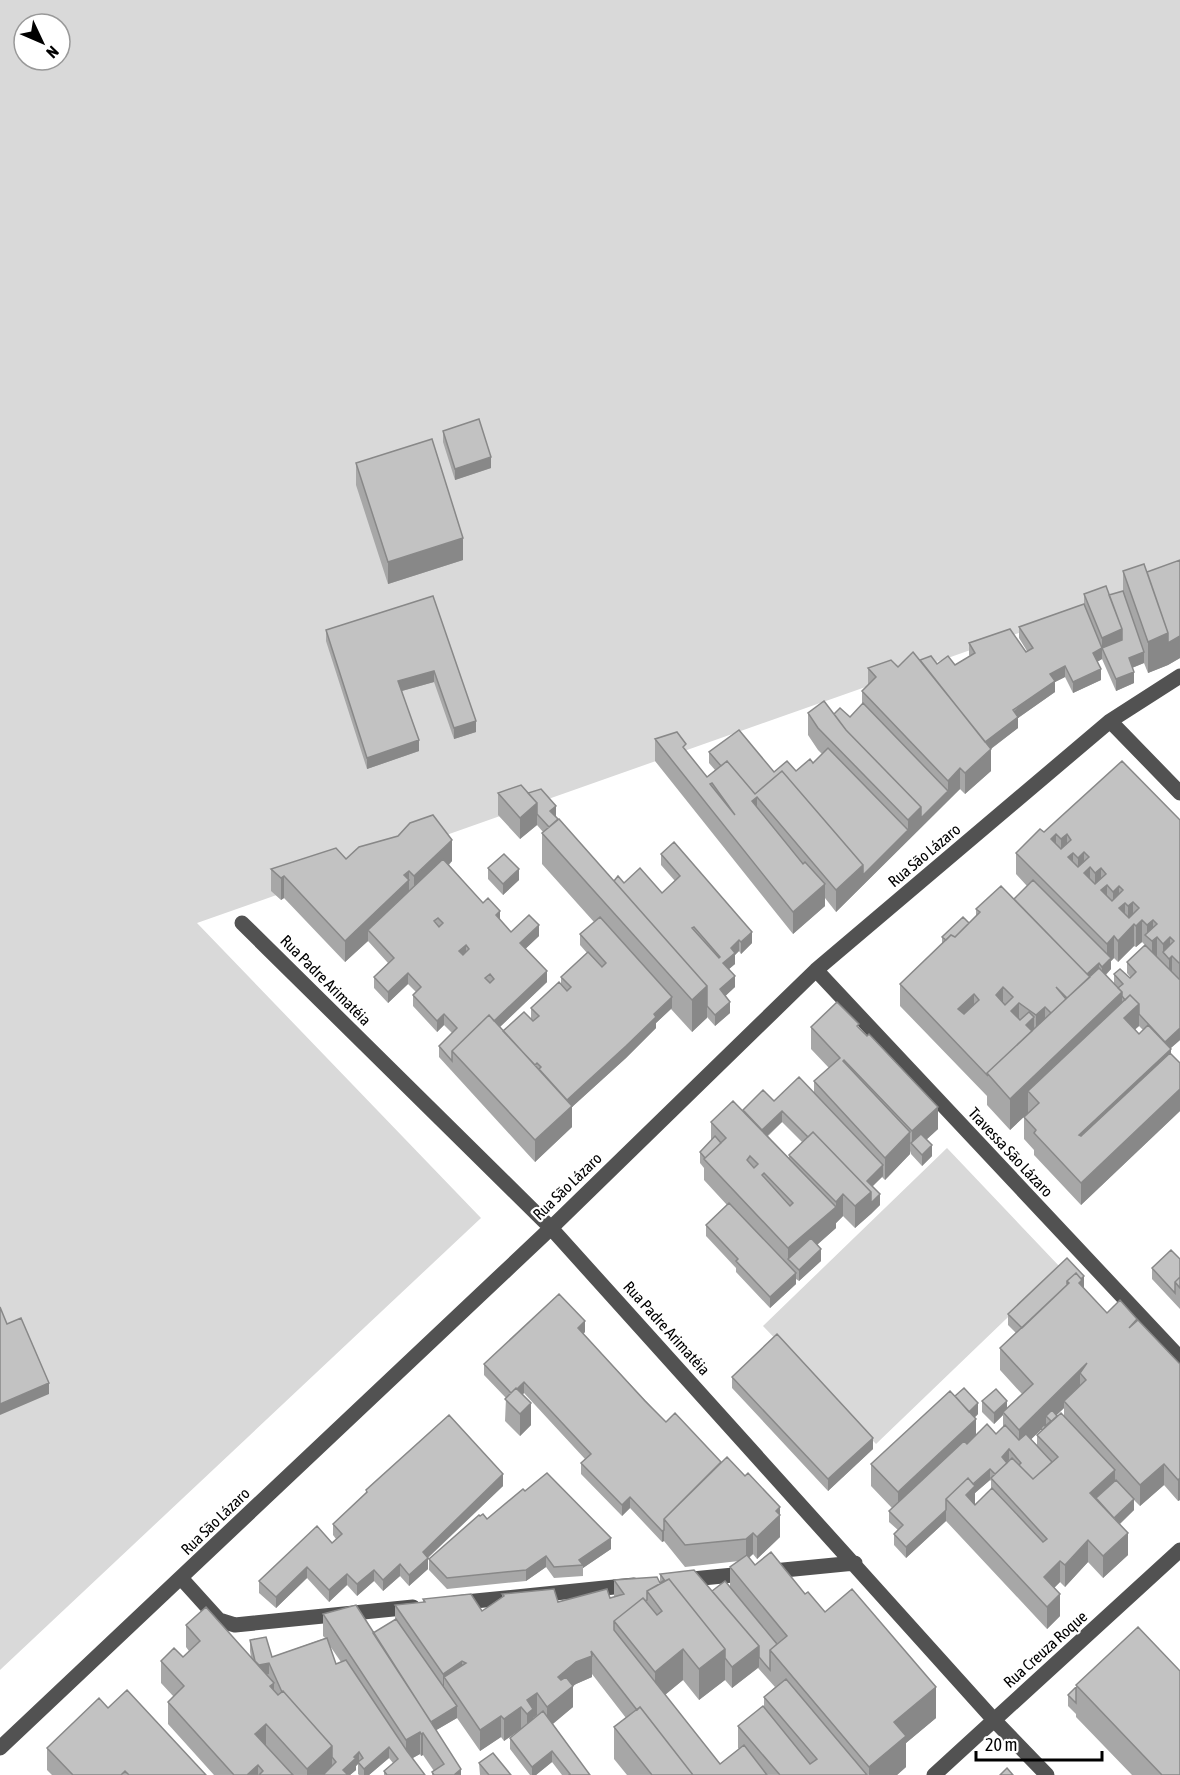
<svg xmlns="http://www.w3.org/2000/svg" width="1180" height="1775" font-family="'Asap Condensed',sans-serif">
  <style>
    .green { fill: #d9d9d9; fill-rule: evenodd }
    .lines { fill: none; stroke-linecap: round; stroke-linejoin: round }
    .minor { stroke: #525252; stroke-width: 15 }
    .wall { fill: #a7a7a7; fill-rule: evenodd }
    .shaded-wall { fill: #888 }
    .building { fill: #c2c2c2; stroke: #888; stroke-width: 1.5; fill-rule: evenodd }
    .labels { text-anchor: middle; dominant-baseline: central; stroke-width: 4.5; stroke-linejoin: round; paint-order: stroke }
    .street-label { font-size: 16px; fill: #000; stroke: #fff }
  </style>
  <rect width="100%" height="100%" fill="#fff"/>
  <path class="green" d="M0 0H1180V576L197 923 481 1218 0 1670ZM24 24H60V60H24Z
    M947 1148 1060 1267 876 1444 763 1326Z"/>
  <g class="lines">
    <path class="minor" d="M1110 721 1180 793
      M242 923 551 1228 994 1720 1047 1775
      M816 970 1180 1358
      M181 1578 219 1620 235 1625 413 1607
      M682 1580 855 1563
      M455 1603 634 1585
      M0 1748 551 1228 816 970 1110 721 1180 676
      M934 1775 1180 1550"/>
  </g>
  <path class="wall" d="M443 431 491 468 455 480 443 442Z
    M356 463 463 560 388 584 356 485Z
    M1123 571 1180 658 1168 665 1148 673 1144 663 1132 668 1134 683 1116 691 1102 659 1097 662 1101 680 1073 693 1065 677 1055 682V692L1018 718V728L991 749V771L965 794 960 789 836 912 825 898V906L793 934 655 761V739L686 751 707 777 715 770 709 763V752L774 772 796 771 813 763 822 754 818 750 808 735V713L834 714 850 717 862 705V691L868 685V668L898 667 920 660 937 664 955 665 970 656 969 655V643L1026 652 1027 651 1019 638V627L1084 604V594L1109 595 1123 591Z
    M433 596 476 732 454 739 434 682 402 691 419 751 367 769 326 641V630Z
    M498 793H528L556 817 614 881 662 893 675 881 661 865V854L752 943 741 954 739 951 735 955V964L729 969 735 987 725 996 730 1013 715 1026 707 1017 692 1032 671 1009 656 1023V1028L626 1058 572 1107V1127L535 1162 439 1057V1046L452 1033 444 1025 437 1032 413 1006V995L416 992 408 984 388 1003 374 988V977L388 963 368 941 345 962 284 898 281 900 271 891V869L346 859 452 861 449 865 483 903 511 932 539 936 525 949 547 982 500 1027 503 1031 531 1019V1008L561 984V977L587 953 580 945V934L594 922 542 864V833L543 832 537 825 520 839 498 815Z
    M1180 820V1040L1171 1048V1054L1180 1063V1111L1081 1205 1034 1155V1150L1024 1139V1117L1028 1113 1010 1130 987 1105V1096L900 1006V984L942 944V937L969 923 976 916V909L1014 899 1027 886 1016 874V853L1044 832ZM1142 942 1145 945 1127 962V973L1131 978H1130L1114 974V984L1106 975 1111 969V961L1114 958 1118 962 1134 946 1136 947ZM1139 1026 1143 1030 1139 1034 1135 1029Z
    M488 868 519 880 503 895 488 879Z
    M811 1027 859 1028 938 1129 926 1140 932 1156 922 1166 911 1154 910 1151V1154L885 1180 882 1177 872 1186 880 1205 855 1228 843 1216 836 1223V1228L817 1245 821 1261 799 1281 796 1279V1284L770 1308 736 1272V1268L706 1236V1225L727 1205 704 1180V1168L700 1163V1152L711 1140V1122L743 1110 814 1092V1081L829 1068 811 1049ZM782 1122 802 1142 789 1155V1158L768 1136Z
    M1067 1258 1083 1288 1107 1313 1137 1321 1180 1364V1500L1178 1501 1164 1485 1140 1506 1134 1500V1510L1120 1524 1128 1555 1103 1578 1088 1562 1065 1587 1060 1582 1054 1588 1060 1616 1047 1629 946 1521 906 1558 894 1545V1534L898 1530 889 1522V1511L892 1508 871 1486V1464L955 1396 978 1414 975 1417 976 1435 996 1434 1003 1427V1415L994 1424 982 1412V1401L1007 1408 1022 1394 1000 1370V1348L1016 1333 1008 1325V1314ZM1064 1408V1416H1057V1415ZM1041 1430V1431L1037 1435V1445L1031 1439ZM990 1480 991 1481V1490L975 1504V1493Z
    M1180 1259V1309L1152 1279V1268Z
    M585 1332 583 1334 666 1422 721 1462 745 1476 780 1507V1537L757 1559 753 1554 749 1558 755 1565 805 1594 825 1612 936 1718 906 1743V1767L897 1775H627L614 1759V1727L626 1718 592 1674V1677L576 1684 573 1686V1707L552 1724 590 1775H562L552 1762 536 1775H530L510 1749V1738L521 1729 504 1741 501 1737 480 1751 457 1718 436 1730 461 1775H432V1772L434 1771 423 1755 421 1756 420 1754 412 1758 425 1775H384V1771L393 1763 389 1758 369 1775H359L358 1774V1764L356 1766V1770L350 1775H214L168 1724V1702L174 1697 161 1683V1661L183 1657 189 1651 186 1647V1625L251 1657 250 1651V1640L272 1657 325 1638 323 1636V1614L373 1633 395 1620V1605L423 1602V1599L482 1611 502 1597V1594L558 1602 610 1598 614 1597V1580L660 1581V1574L712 1591 730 1588V1567L739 1561 685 1567 664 1541 662 1542 630 1508 622 1516 581 1474V1463L585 1459 524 1393 522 1395 531 1425 520 1436 505 1421 506 1398 484 1375V1364ZM330 1646 341 1662 336 1664ZM758 1668 775 1687 764 1697V1707L738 1726V1748L739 1749 720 1764 665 1695 683 1680 699 1700 725 1680 732 1688Z
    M732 1377 873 1449 828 1491 732 1388Z
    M503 1486 428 1558V1569L409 1586 400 1576 383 1591 374 1581 357 1596 347 1585 329 1602 307 1578 276 1608 259 1593V1581L332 1543 336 1539 333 1535V1524L366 1493V1490Z
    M525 1491 611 1549 583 1568V1576L554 1578 546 1567 526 1581 447 1589 429 1570V1559L480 1516 487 1519Z
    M1076 1685 1180 1775H1132L1076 1717V1714L1068 1706V1695L1076 1687Z
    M108 1708 206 1775H52L47 1770V1748Z
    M479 1763 511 1775H480Z"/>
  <path class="shaded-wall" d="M491 457V468L455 480V469Z
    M463 538V560L388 584V562Z
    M1122 629V651L1102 648V659L1093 664V653L1102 648V638Z
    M1168 633 1180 636V658L1168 665 1148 673V642Z
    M1144 652V663L1129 669V658Z
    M1065 666V677L1055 682V692L1018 718V728L980 757V746L1050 674Z
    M1101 669V680L1073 693V682Z
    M434 671V682L398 692V681Z
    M1134 672V683L1116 691V679Z
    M476 721V732L454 739V728Z
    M419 740V751L367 769V758Z
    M991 749V771L965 794V773Z
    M960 768V789L836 912V890L863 865 908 830V820L921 807 948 791V781Z
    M757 797V819L752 801Z
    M537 803V825L520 839V818Z
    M556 806V817L550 811Z
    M1056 834V856L1051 839Z
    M1067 834V856L1061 861V839Z
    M452 840V861L414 898V876Z
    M1084 852V874L1078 880V858Z
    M1073 853V875L1068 857Z
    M1090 867V889L1084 873Z
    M1101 868V889L1095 894V873Z
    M519 869V880L503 895V884Z
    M409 871V902L368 930V941L345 962V941L404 875Z
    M284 876V898L281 900V878Z
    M825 884V906L793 934V912Z
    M1107 885V907L1101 890Z
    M1119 886V907L1113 913V892Z
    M1133 902V924L1128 928V906Z
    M1125 903V924L1119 908Z
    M500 911V922L496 915Z
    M1142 920V942L1136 947V926Z
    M1153 920V941L1157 937V959L1152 963V941L1147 936V925Z
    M1134 924V946L1118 962V941Z
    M539 925V936L520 954V943Z
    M752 932V943L741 954V942Z
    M1114 936V958L1111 961V969L1102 978V967L1107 962V944Z
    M1170 937V958L1172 956V977L1169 981V959L1163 953V944Z
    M739 940V951L735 955V964L723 974V963L731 948Z
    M466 945V956L459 962V951Z
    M1099 963V974L1081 978Z
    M1179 963H1180V985H1179Z
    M547 971V982L463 1062 457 1056Z
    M408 973V984L388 1003V992Z
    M735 976V987L720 1001V989Z
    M707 986V1018L692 1032V1000Z
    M1003 987V1008L996 995Z
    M1122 992V1023L1028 1091V1113L1010 1130V1099Z
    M974 994V1015L958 1030V1009Z
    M672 997V1008L656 1023V1028L626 1058 572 1107V1127L535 1162V1140L562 1105Z
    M730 1002V1013L715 1026V1015Z
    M1019 1003V1024L1011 1011Z
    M1139 1004V1026L1124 1040V1018Z
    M1045 1007V1029L1037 1037H1038L1037 1058 1002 1090 991 1078 1032 1041 1026 1036V1025L1034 1017V1038L1036 1036V1015Z
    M444 1014V1025L437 1032V1021Z
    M1180 1028V1040L1165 1053V1042Z
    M1171 1049V1070L1079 1156V1135Z
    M1180 1089V1111L1081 1205V1183Z
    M938 1107V1129L916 1149 912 1144V1131Z
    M782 1111V1122L756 1146V1135Z
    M910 1132V1154L885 1180V1158Z
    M932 1145V1156L922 1166V1155Z
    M883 1165V1176L867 1192V1181Z
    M871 1192V1214L855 1228V1206Z
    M843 1194V1216L836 1223V1228L794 1265 788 1259V1248L836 1207V1202Z
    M880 1194V1205L871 1214V1203Z
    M821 1249V1261L799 1281V1270Z
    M796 1273V1284L770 1308V1297Z
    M1084 1276V1287L1082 1289 1069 1290Z
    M585 1321V1332L578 1339V1328Z
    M1087 1363 1086 1380 1080 1373V1392L1064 1401V1408L1051 1420 1046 1416V1425L1019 1451V1430Z
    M524 1382V1393L512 1405V1394Z
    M49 1383V1394L0 1415V1404Z
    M1007 1401V1412H1003V1415L994 1424V1413Z
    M531 1403V1425L520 1436V1414Z
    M978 1403V1414L964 1428V1417Z
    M976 1419V1441L898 1514V1492Z
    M873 1438V1449L828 1491V1479Z
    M1009 1449V1460L1002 1468V1457Z
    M1164 1464V1485L1140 1506V1485Z
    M990 1469V1480L975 1493V1508L951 1505Z
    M1115 1470V1492L1096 1509 1090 1493Z
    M503 1474V1486L423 1562 428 1558V1569L409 1586V1575L423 1552Z
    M1180 1478V1500L1178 1501V1480Z
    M630 1497V1508L622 1516V1505Z
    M1134 1499V1510L1109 1534V1523Z
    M780 1507V1537L757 1559V1537L776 1511Z
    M946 1510V1521L906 1558V1547Z
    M664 1530V1541L662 1542V1531Z
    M753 1533V1554L746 1560V1539Z
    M1128 1533V1555L1103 1578V1556Z
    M611 1538V1549L583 1568V1565L579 1560Z
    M1088 1540V1562L1065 1587V1565Z
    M546 1556V1567L526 1581V1570Z
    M1060 1561V1582L1044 1598V1577Z
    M400 1564V1576L383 1591V1580Z
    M307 1567V1578L276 1608V1597Z
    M374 1570V1581L357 1596V1584Z
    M347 1574V1585L329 1602V1590Z
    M1060 1594V1616L1047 1629V1607Z
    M759 1646V1667L732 1688V1667Z
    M683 1649V1680L655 1703V1672Z
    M725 1649V1680L699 1700V1669Z
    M592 1656V1677L576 1684 573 1686V1707L547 1729V1707L558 1677 576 1662Z
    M462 1661V1683L444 1677V1695L443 1696V1674Z
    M269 1663V1674L256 1677V1666Z
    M274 1683V1704L270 1686Z
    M936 1687V1718L906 1743V1767L897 1775H869V1767L894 1722Z
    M537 1693V1715L533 1718V1730L527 1736V1700Z
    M457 1706V1718L428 1735V1724Z
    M521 1707V1729L504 1741V1719Z
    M501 1716V1737L480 1751V1730Z
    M266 1724V1746L255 1756V1734Z
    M420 1732V1754L406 1762V1740Z
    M423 1733V1755L421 1756V1734Z
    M332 1746V1768L324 1775H307V1769Z
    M389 1747V1758L369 1775H364V1769Z
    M552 1751V1762L536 1775H532V1767Z
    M359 1752V1763L358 1762V1764L356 1766V1770L350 1775H343V1770L354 1757Z
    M258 1765V1775H247Z
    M461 1769V1775H454Z"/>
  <path class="building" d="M479 419 491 457 455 469 443 431Z
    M432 439 463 538 388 562 356 463Z
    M1180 560V636L1168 643V633L1147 572Z
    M1144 564 1168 633 1148 642 1123 571Z
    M1106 586 1122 629 1102 638 1084 594Z
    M1123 591 1144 652 1129 658 1134 672 1116 679 1102 648 1122 640V629L1109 595Z
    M433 596 476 721 454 728 434 671 398 681 419 740 367 758 326 630Z
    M1084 604 1102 648 1093 653 1101 669 1073 682 1065 666 1050 674 1055 681 1013 710 1018 717 985 742 920 660 931 656 937 664 948 656 955 665 975 653 969 643 1010 629 1026 652 1033 648 1019 627Z
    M913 652 991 749 965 773 960 768 948 781 862 691 876 677 868 668 891 660 898 667Z
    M824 701 846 730 921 807 908 820 818 728 808 713Z
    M863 703 948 791 921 818V807L846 730 834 714 840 708 850 717Z
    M739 730 774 772 787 761 796 771 810 759 813 763 828 748 908 830 863 875V865L782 771 755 794 727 761 721 766 709 752Z
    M677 732 686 744 683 747 707 777 727 761 755 794 782 771 863 865 836 890 757 797 752 801 803 864 805 862 825 884 793 912 655 739ZM712 783 735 815 710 784Z
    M1122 761 1180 820V963H1179L1172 956 1169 959 1163 952 1174 941 1170 937 1163 944 1157 937 1152 941 1145 935 1157 924 1153 920 1147 925 1142 920 1136 926 1134 924 1118 941 1114 936 1107 944 1016 853 1040 829 1044 832ZM1056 834 1061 839 1067 834 1071 840 1061 849 1051 839ZM1084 852 1089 857 1078 867 1068 857 1073 853 1078 858ZM1090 867 1095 873 1101 868 1106 874 1095 884 1084 873ZM1107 885 1113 892 1119 886 1123 890 1112 901 1101 890ZM1133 902 1139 908 1129 918 1119 908 1125 903 1128 906Z
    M521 785 537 803 520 818 498 793Z
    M541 789 556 806 550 811 558 819 549 827 537 814V803L528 793Z
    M433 815 452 840 414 876 409 871 404 875 409 880 345 941 284 876 281 878 271 869 336 848 346 859 359 847 398 836 410 823Z
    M559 819 707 986 692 1000 542 833Z
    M674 842 752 932 741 942 739 940 731 948 735 953 723 963 735 976 720 989 730 1002 715 1015 707 1006V986L614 881 618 876 624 883 640 868 662 893 680 876 661 854ZM694 927 720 957 719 958 692 928Z
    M504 854 519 869 503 884 488 868Z
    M443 859 483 903 488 898 500 911 496 915 511 932 529 915 539 925 520 943 547 971 494 1021 489 1015 452 1051V1061L439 1046 457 1028 444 1014 437 1021 413 995 421 987 408 973 388 992 374 977 394 958 368 930ZM438 918 443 923 439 927 434 921ZM466 945 469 949 463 955 459 951ZM490 974 494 979 490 983 485 978Z
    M1033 880 1111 958 1102 967 1099 963 1087 974 1014 899Z
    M1001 886 1090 977 1067 998 1056 987 1066 999 1051 1013 1045 1007 1036 1015 1019 1003 1011 1011 1020 1020 1029 1012 1034 1017 1026 1025 1032 1031 987 1073V1075L900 984 951 935 955 937 980 912 976 909ZM1003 987 1013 997 1005 1005 996 995ZM974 994 979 1000 964 1014 958 1009Z
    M600 917 672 997 654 1014 656 1017 626 1046 567 1100 539 1069 541 1067 537 1063 535 1065 503 1031 524 1012 533 1021 539 1016 531 1008 559 982 567 991 571 987 561 977 588 952 602 967 606 963 580 934Z
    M963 917 969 923 955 937 951 935 946 940 942 937Z
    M1145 945 1180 980V1028L1165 1042 1139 1014V1004L1130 995 1125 1000 1122 996V992L1118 988 1123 984 1114 974 1120 969 1130 978 1136 972 1127 962Z
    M1099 968 1122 992 1010 1099 987 1073Z
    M1130 995 1139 1004 1124 1018 1139 1034 1148 1025 1171 1049 1079 1135 1081 1136 1170 1053 1180 1063V1089L1081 1183 1034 1133 1036 1130 1024 1117 1039 1103 1028 1091Z
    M837 1002 859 1024 857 1026 867 1036 869 1034 938 1107 912 1131 844 1060 843 1061 910 1132 885 1158 814 1081 840 1058 811 1027Z
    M489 1015 572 1106 535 1140 452 1051Z
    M799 1077 883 1165 867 1181 880 1194 871 1203V1192L813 1132 808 1137 782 1111 762 1130 743 1110 763 1090 774 1101Z
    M733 1101 836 1207 788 1248 704 1159 726 1138 711 1122ZM750 1156 758 1164 754 1168 747 1160ZM764 1173 793 1203 790 1206 762 1175Z
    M813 1132 871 1192 855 1206 843 1194 836 1202 789 1155Z
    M921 1134 932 1145 922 1155 911 1143Z
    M715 1136 721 1143 705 1158 700 1152Z
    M729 1203 796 1273 770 1297 736 1261 738 1259 706 1225Z
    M811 1238 821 1249 799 1270 788 1259Z
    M1171 1250 1180 1259V1277L1175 1282V1293L1152 1268Z
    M1067 1258 1084 1276 1081 1279 1076 1273 1067 1281V1285L1022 1328 1008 1314Z
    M1076 1273 1082 1280 1079 1283 1107 1313 1120 1300 1137 1319 1129 1328 1138 1320 1180 1364V1478L1178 1480 1164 1464 1140 1485 1064 1401 1086 1380 1080 1373 1087 1363 1019 1430 1003 1412 1033 1384 1000 1348 1069 1283 1067 1281Z
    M1180 1277V1288L1175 1282Z
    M559 1294 585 1321 578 1328 645 1401 666 1422 675 1413 721 1462 664 1519V1530L662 1531 630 1497 622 1505 581 1463 591 1454 524 1382 517 1389 516 1388 511 1393 484 1364Z
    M0 1307 7 1324 21 1318 49 1383 0 1404Z
    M777 1334 873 1438 828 1479 732 1377Z
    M516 1388 531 1403 520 1414 505 1399Z
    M964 1388 978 1403 969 1412 955 1396Z
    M996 1389 1007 1401 994 1413 982 1401Z
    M950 1391 976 1419 898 1492 871 1464Z
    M1052 1410 1057 1416 1042 1430 1041 1428 1045 1424V1426L1051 1421 1046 1416Z
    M1061 1413 1115 1470 1090 1493 1128 1533 1103 1556 1088 1540 1065 1565 1060 1561 1044 1577 1060 1594 1047 1607 946 1499 968 1478 975 1486 966 1495 975 1505 992 1488 1043 1542 1047 1539 991 1478 1012 1458 1033 1479 1058 1457 1037 1435Z
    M449 1415 503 1474 423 1552 428 1558 409 1575 400 1564 383 1580 374 1570 357 1584 347 1574 329 1590 307 1567 276 1597 259 1581 317 1526 332 1543 342 1534 333 1524 367 1492 366 1490Z
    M987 1424 996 1434 1005 1425 1019 1440 1026 1434 1052 1462 1033 1479 1019 1465 1021 1463 1009 1449 1002 1457 1007 1463 995 1474 990 1469 973 1484 968 1478 946 1499V1510L906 1547 894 1534 903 1525 889 1511 964 1441 967 1444Z
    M727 1457 745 1476 748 1473 780 1507 776 1511 780 1515 757 1537 753 1533 746 1539 685 1545 664 1519Z
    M547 1473 611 1538 579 1560 583 1565 554 1567 546 1556 526 1570 447 1578 429 1559 479 1515 480 1516 483 1514 487 1519 523 1489 525 1491Z
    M1116 1480 1134 1499 1114 1518 1096 1498Z
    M771 1552 805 1594 808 1592 825 1612 852 1589 936 1687 894 1722 906 1736 869 1767 770 1650 787 1636 730 1567 747 1555 755 1565Z
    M694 1570 759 1646 732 1667 725 1658V1649L669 1579 665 1581 660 1574Z
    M657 1577 660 1583 663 1581V1582L647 1591V1600L646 1601 643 1598 614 1621V1630L720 1764 744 1745 767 1775H693L640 1707 637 1710 591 1651 592 1656 576 1662 558 1677 561 1680 566 1677 573 1686 547 1707 537 1693 527 1700 533 1709 527 1714 521 1707 504 1719 501 1716 480 1730 444 1677 466 1663 462 1661 443 1674 395 1605 425 1602 423 1599 471 1594 482 1611 504 1596 502 1594 554 1589 558 1602 607 1589 610 1598 624 1594 614 1580Z
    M669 1579 725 1649 699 1669 683 1649 655 1672 614 1621 643 1598 657 1615 662 1611 647 1591Z
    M725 1581 777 1644 770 1650V1670L759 1657V1646L712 1591Z
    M356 1605 461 1769 454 1775H434L432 1772 444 1764 423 1733 421 1734 420 1732 406 1740 323 1614Z
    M206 1607 274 1683 270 1686 278 1695 283 1691 332 1746 307 1769 266 1724 255 1734 293 1775H259L263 1771 258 1765 247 1775H234L168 1702 184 1686 161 1661 174 1648 183 1657 200 1641 186 1625Z
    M396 1619 457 1706 431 1722 373 1633Z
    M1138 1627 1180 1671V1775H1162L1076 1685Z
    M266 1637 272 1657 327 1638 336 1664 346 1660 407 1751 425 1775H387L384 1771 398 1759 389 1747 364 1769 358 1762 363 1758 359 1752 354 1757 356 1758 343 1770 348 1775H323L336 1762 332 1757V1746L283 1691 282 1692 269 1663 259 1665 255 1661 250 1640Z
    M786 1679 867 1775H780L738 1726 763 1706 810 1764 817 1759 764 1697Z
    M1076 1687V1703L1068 1695Z
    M127 1690 206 1775H129L125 1771 121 1775H73L47 1748 99 1698 108 1708Z
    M640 1707 693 1775H652L614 1727Z
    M543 1711 590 1775H569L570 1774 552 1751 532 1767 510 1738Z
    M493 1753 511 1775H489L479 1763Z
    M1007 1768 1013 1775H1000Z"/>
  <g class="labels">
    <g class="street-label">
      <text transform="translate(924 855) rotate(-40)">Rua São Lázaro</text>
      <text transform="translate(326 980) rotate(45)">Rua Padre Arimatéia</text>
      <text transform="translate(1011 1152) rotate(47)">Travessa São Lázaro</text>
      <text transform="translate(567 1186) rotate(-44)">Rua São Lázaro</text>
      <text transform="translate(667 1328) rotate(48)">Rua Padre Arimatéia</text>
      <text transform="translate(215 1521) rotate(-44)">Rua São Lázaro</text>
      <text transform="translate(1045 1649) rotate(-42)">Rua Creuza Roque</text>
    </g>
  </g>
  <g transform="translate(42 42) rotate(134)"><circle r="28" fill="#ffffff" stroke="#999999" stroke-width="1.5"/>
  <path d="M0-4.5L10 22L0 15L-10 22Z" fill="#000000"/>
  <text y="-9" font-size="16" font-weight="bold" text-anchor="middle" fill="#000000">N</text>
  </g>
  <path d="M976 1751v9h126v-9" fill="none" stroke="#000000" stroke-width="3"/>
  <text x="985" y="1751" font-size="18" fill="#000000" stroke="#ffffff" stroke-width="4.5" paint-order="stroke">20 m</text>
</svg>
